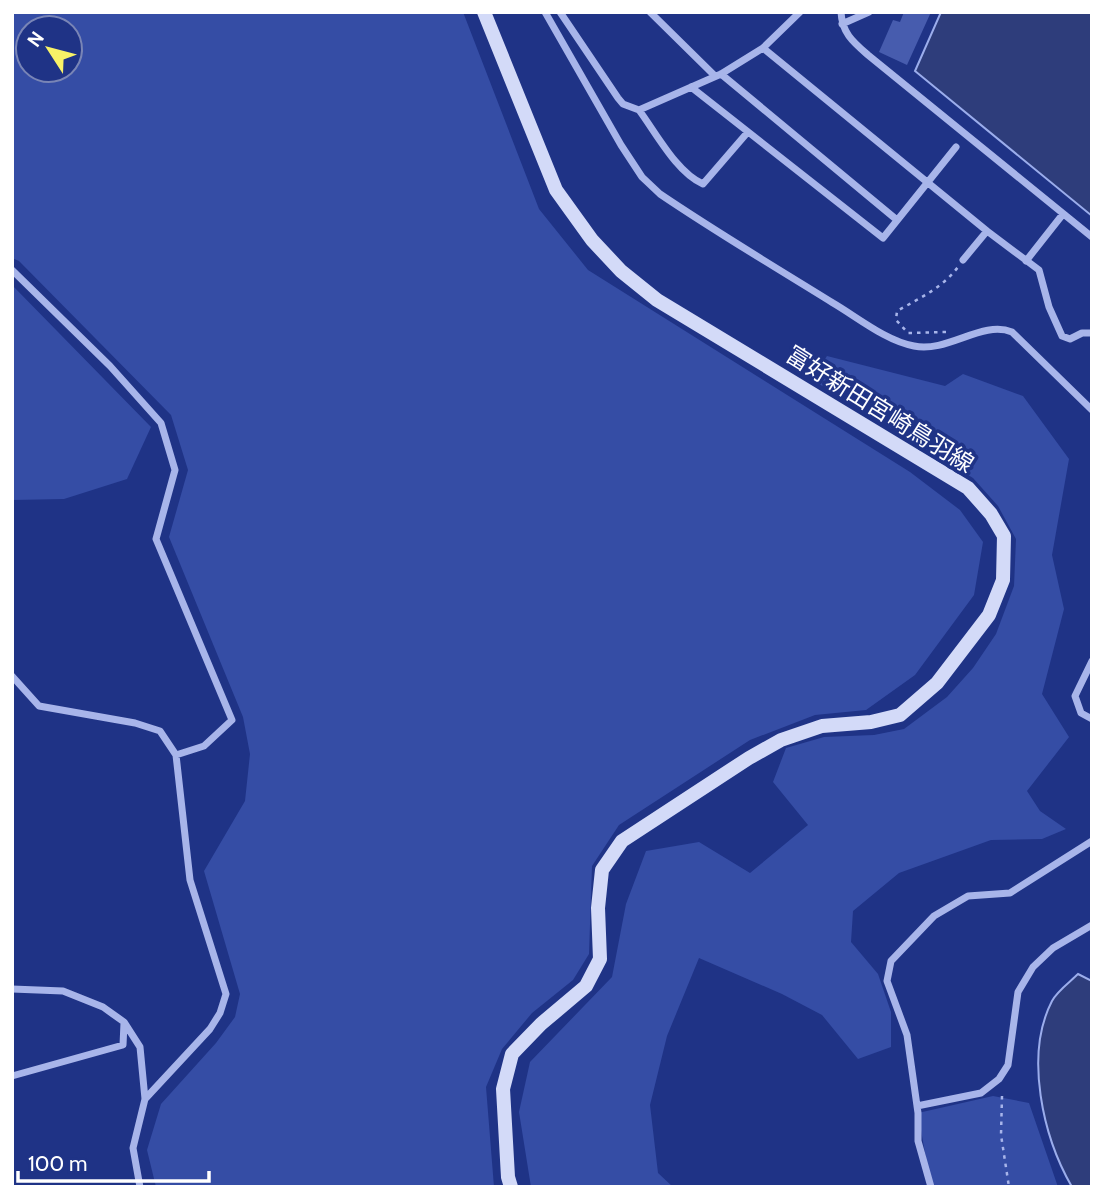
<svg xmlns="http://www.w3.org/2000/svg" width="1104" height="1199" font-family="Cabin,'Noto Sans JP',sans-serif">
  <style>
    .green { fill: #354da5; fill-rule: evenodd }
    .water { fill: #2e3d7b; stroke: #9badec; stroke-width: 2 }
    .building { fill: #475cae }
    .lines { fill: none; stroke-linecap: round; stroke-linejoin: round }
    .path { stroke: #a8b5ea; stroke-width: 2.5; stroke-dasharray: 3.5 5; stroke-linecap: butt }
    .minor { stroke: #a8b5ea; stroke-width: 7 }
    .secondary { stroke: #d3daf8; stroke-width: 14 }
    .labels { text-anchor: middle; dominant-baseline: central; stroke-width: 7; stroke-linejoin: round; paint-order: stroke }
    .street-label { font-size: 24px; fill: #fff; stroke: #1f3386 }
  </style>
  <rect width="100%" height="100%" fill="#1f3386"/>
  <path class="green" d="M12 12H463L539 209 588 270 910 472 960 510 983 542 974 595 915 675 866 710 815 715 750 740 619 825 592 866 589 954 573 980 532 1013 502 1049 486 1087 494 1187H156L147 1150 161 1104 216 1043 235 1017 240 994 204 871 245 801 250 754 243 717 169 537 188 470 171 415 19 261 12 258ZM28 28H70V70H28Z
    M12 285 151 427 127 479 64 499 12 500Z
    M827 356 945 386 963 374 1023 396 1069 459 1052 555 1064 609 1042 694 1069 737 1027 791 1040 811 1066 829 1042 839 991 840 899 873 853 911 851 942 878 974 891 1012V1047L858 1059 822 1015 782 994 699 958 667 1036 650 1105 658 1173 673 1187H531L519 1112 530 1062 612 977 626 904 646 851 699 842 750 873 808 825 773 782 786 748 824 737 874 735 904 729 947 697 973 668 996 634 1014 586 1016 539 998 506 973 478 811 379Z
    M993 1096 1029 1103 1058 1187H931L918 1113Z"/>
  <path class="water" d="M941 12H1092V216L915 71Z
    M1078 974 1092 981V1187H1072C1043 1137 1024 1055 1052 1001 1057 991 1070 982 1078 974Z"/>
  <path class="building" d="M904 12H931L907 65 879 52 893 20 900 22Z"/>
  <g class="lines">
    <path class="path" d="M946 332 908 333 896 320 897 311C920 298 942 288 958 267
      M1002 1096 1001 1135 1009 1187"/>
    <path class="minor" d="M545 12 621 145 642 177 660 194C716 232 775 267 833 303 857 317 886 341 914 346 948 353 982 320 1012 332L1092 410
      M560 12 618 98 623 104 639 110 721 74 763 48 800 12
      M650 12 715 76
      M841 12C842 33 853 42 868 55L1092 237
      M842 24 869 12
      M763 48 987 231 963 260
      M721 74 897 220
      M691 87 883 238 956 147
      M639 110C656 133 677 173 703 184L747 133
      M987 231 1039 270 1049 307 1062 336 1070 339 1082 333H1092
      M1026 261 1063 214
      M12 270 110 366 161 423 175 470 156 539 232 720 204 746 176 755
      M1092 661 1075 696 1081 713 1092 719
      M12 676 39 706 135 723 160 731 176 755 190 880 226 994 220 1013 210 1029 145 1099
      M12 989 63 991 103 1007 124 1022 140 1047 145 1099 133 1148 140 1187
      M12 1076 123 1045 124 1023
      M917 1106 981 1093 999 1079 1008 1065 1018 992 1033 967 1053 948 1092 925
      M931 1187 918 1141V1113L907 1035 887 981 891 961 934 916 968 896 1010 893 1092 841"/>
    <path class="secondary" d="M484 12 556 190 592 240 621 271 657 300 968 488 991 514 1004 536 1003 580 989 615 937 683 900 715 871 722 822 726 781 740 749 758 622 841 602 870 598 908 600 959 586 986 541 1024 512 1054 503 1089 508 1177 511 1187"/>
  </g>
  <g class="labels">
    <g class="street-label">
      <text transform="translate(880 409) rotate(32)">富好新田宮崎鳥羽線</text>
    </g>
  </g>
  <rect width="1104" height="1199" fill="none" stroke="#ffffff" stroke-width="28"/>
  <g transform="translate(49 49) rotate(306)"><circle r="33" fill="#1f3386" stroke="#7985b6" stroke-width="2"/>
  <path d="M0-5L12 26L0 18L-12 26Z" fill="#f8f267"/>
  <text y="-10" font-size="19" font-weight="bold" text-anchor="middle" fill="#ffffff">N</text>
  </g>
  <path d="M18 1171v10h191v-10" fill="none" stroke="#ffffff" stroke-width="3.5"/>
  <text x="28" y="1171" font-size="21" fill="#ffffff" stroke="#1f3386" stroke-width="5" paint-order="stroke">100 m</text>
</svg>
